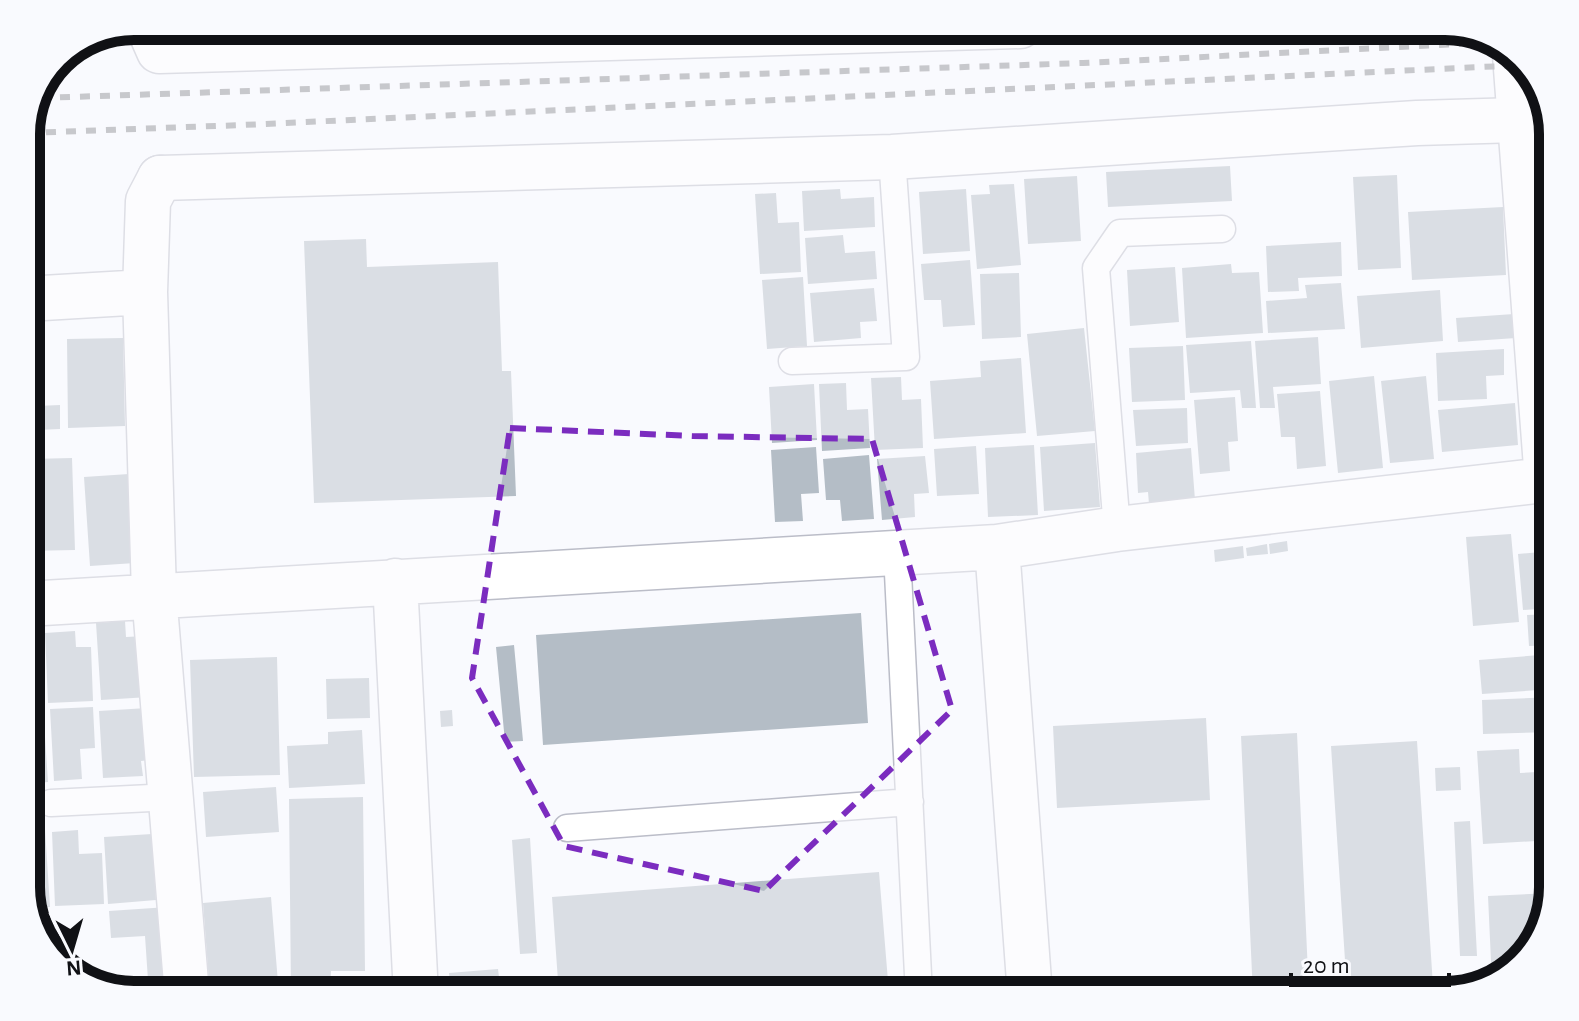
<svg xmlns="http://www.w3.org/2000/svg" width="1579" height="1021" font-family="'Alegreya Sans',sans-serif">
  <style>
    .building { fill: #b4bdc6 }
    .lines { fill: none; stroke-linecap: round; stroke-linejoin: round }
    .lane-casing { stroke: #bbbdc8; stroke-width: 29 }
    .street-casing { stroke: #bbbdc8; stroke-width: 47 }
    .secondary-casing { stroke: #bbbdc8; stroke-width: 47 }
    .lane { stroke: #fff; stroke-width: 26 }
    .street { stroke: #fff; stroke-width: 44 }
    .secondary { stroke: #fff; stroke-width: 44 }
    .rail { stroke: #8b8c90; stroke-width: 6; stroke-dasharray: 10 10; stroke-linecap: butt }
    .marked { fill: none; stroke: #7b2cbf; stroke-width: 6; stroke-dasharray: 16 10; stroke-linejoin: round }
    .rim { fill: none; stroke: #101115; stroke-width: 10 }
  </style>
  <rect width="100%" height="100%" fill="#f9fafe"/>
  <path class="building" d="M1230 166 1232 201 1108 207 1106 172Z
    M1397 175 1401 268 1358 270 1353 177Z
    M1077 176 1081 241 1028 244 1024 179Z
    M1014 184 1021 265 977 269 971 195 990 194 989 185Z
    M840 189 841 199 874 197 875 227 804 231 802 191Z
    M966 189 970 251 923 254 919 192Z
    M776 193 778 223 799 222 801 272 760 274 755 194Z
    M1503 207 1506 275 1412 280 1408 212Z
    M843 235 845 253 875 251 877 279 808 284 805 238Z
    M366 239 367 267 498 262 502 371H511L516 496 314 503 304 241Z
    M1341 242 1342 276 1298 278 1299 291 1268 292 1266 246Z
    M970 260 975 325 943 327 941 300H924L921 264Z
    M1231 264 1232 273 1259 272 1263 333 1186 338 1182 268Z
    M1175 267 1179 322 1130 326 1127 270Z
    M1019 273 1021 337 982 339 980 274Z
    M803 277 807 346 767 349 762 280Z
    M1341 283 1345 329 1268 333 1266 301 1307 298 1305 285Z
    M874 288 877 321 860 322 861 338 814 342 810 293Z
    M1440 290 1443 341 1361 348 1357 296Z
    M1514 314 1516 338 1458 342 1456 318Z
    M1084 328 1095 431 1037 436 1027 334Z
    M1318 337 1321 384 1273 387 1275 408H1260L1255 341Z
    M123 338 125 426 68 428 67 339Z
    M1251 341 1256 408H1242L1240 390 1190 393 1186 345Z
    M1183 346 1185 400 1132 402 1129 348Z
    M1504 349V375L1486 376 1487 399 1438 401 1436 353Z
    M1021 358 1026 433 934 439 930 381 981 377 980 361Z
    M1374 376 1383 468 1338 473 1329 381Z
    M1426 376 1434 459 1390 463 1381 381Z
    M901 377 902 400 921 399 923 448 875 450 871 378Z
    M846 383 847 410 868 409 870 448 822 451 819 384Z
    M814 384 817 440 772 443 769 387Z
    M1320 391 1326 466 1297 469 1295 437H1281L1277 394Z
    M1235 397 1238 441 1228 442 1230 471 1200 474 1194 400Z
    M1515 403 1518 445 1442 452 1438 410Z
    M60 405V429L37 430V406Z
    M1187 408 1188 443 1136 446 1133 410Z
    M26 443H30V459L72 458 75 550 26 551Z
    M1095 443 1100 507 1044 511 1040 447Z
    M1034 445 1038 515 988 517 985 448Z
    M976 446 979 494 937 496 934 449Z
    M816 447 819 493 801 494 803 521 775 522 771 450Z
    M1191 448 1195 500 1149 504 1148 492 1138 493 1136 453Z
    M869 455 874 519 842 521 840 500H826L823 459Z
    M925 456 929 493 914 494 915 517 882 520 877 459Z
    M129 474 135 563 90 566 84 477Z
    M1511 534 1519 622 1473 626 1466 537Z
    M1287 541 1288 551 1270 554 1269 544Z
    M1267 544 1268 554 1247 556 1246 548Z
    M1243 546 1244 558 1215 562 1214 550Z
    M1553 551V608L1523 610 1518 554Z
    M861 613 868 723 543 745 536 635Z
    M1553 614V645L1529 646 1527 615Z
    M125 621 126 637 145 636 149 697 101 700 96 623Z
    M75 631 76 647H91L93 701 48 703 45 633Z
    M40 643 45 716 26 717V644Z
    M514 645 523 741 505 742 496 647Z
    M1553 654V689L1482 694 1479 660Z
    M277 657 280 775 194 777 190 660Z
    M369 678 370 718 327 719 326 679Z
    M1553 697V732L1483 734 1482 700Z
    M93 707 95 748 80 749 82 779 54 781 50 709Z
    M147 708 150 760 141 761 143 776 103 778 99 711Z
    M452 710 453 726 441 727 440 711Z
    M1206 718 1210 800 1057 808 1053 726Z
    M44 722 48 782 26 784V723Z
    M362 730 365 784 289 788 287 746 328 744V732Z
    M1297 733 1309 995H1253L1241 736Z
    M1417 741 1433 986 1347 991 1331 746Z
    M1519 749 1520 773 1553 771V840L1483 844 1477 751Z
    M1460 767 1461 790 1436 791 1435 768Z
    M276 787 279 832 206 837 203 792Z
    M363 797 365 971H331L330 992 291 993 289 799Z
    M1470 821 1477 956H1460L1454 822Z
    M45 829 50 907 31 908 26 894V830Z
    M78 830 79 854 102 853 104 904 55 906 52 832Z
    M152 834 156 900 108 904 104 837Z
    M530 838 537 953 520 954 512 840Z
    M879 872 888 981 704 995H559L552 897Z
    M1551 893 1535 947 1499 981 1492 983 1488 896Z
    M271 897 279 995H210L203 903Z
    M168 907 173 995H149L145 936 111 938 109 911Z
    M498 969 500 985 533 982 534 995H451L449 973Z
    M988 980V995H953L952 982Z"/>
  <g class="lines">
    <defs>
      <path id="lane" d="M792 361 906 357 892 157
        M1117 529 1096 268 1120 233 1222 229
        M897 553 919 995
        M51 803 171 797
        M567 828 910 802"/>
      <path id="street" d="M148 26 159 51 1020 26
        M1515 55 1547 480
        M160 178 148 201 145 292 154 594 187 995
        M26 299 145 292
        M997 547 1030 995
        M395 581 416 995
        M26 604 997 547 1117 529 1553 479"/>
      <path id="secondary" d="M160 178 892 157 1417 123 1550 119"/>
    </defs>
    <use href="#lane" class="lane-casing"/>
    <use href="#street" class="street-casing"/>
    <use href="#secondary" class="secondary-casing"/>
    <use href="#lane" class="lane"/>
    <use href="#street" class="street"/>
    <use href="#secondary" class="secondary"/>
    <path class="rail" d="M40 98 1083 63 1499 42
      M26 133 243 125 1524 65"/>
  </g>
  <path d="M0 0H1579V1021H0ZM510 428 692 436 872 439 952 710 764 891 564 846 472 678Z" fill="#f9fafe" fill-opacity=".55" fill-rule="evenodd"/>
  <path class="marked" d="M510 428 692 436 872 439 952 710 764 891 564 846 472 678Z"/>
  <path d="M0 0H1579V1021H0ZM134 40H1445A94 94 0 0 1 1539 134V887A94 94 0 0 1 1445 981H134A94 94 0 0 1 40 887V134A94 94 0 0 1 134 40Z" fill="#f9fafe" fill-rule="evenodd"/>
  <path class="rim" d="M134 40H1445A94 94 0 0 1 1539 134V887A94 94 0 0 1 1445 981H134A94 94 0 0 1 40 887V134A94 94 0 0 1 134 40Z"/>
  <g transform="translate(72 949) rotate(175)" stroke="#f9fafe" stroke-width="6" paint-order="stroke">
  <path d="M0-6L14 30L0 20L-14 30Z" fill="#101115"/>
  <text y="-12" font-size="22" font-weight="bold" text-anchor="middle" fill="#101115">N</text>
  </g>
  <path d="M1291 973v12h158v-12" fill="none" stroke="#101115" stroke-width="4"/>
  <text x="1303" y="973" font-size="24" fill="#101115" stroke="#f9fafe" stroke-width="6" paint-order="stroke">20 m</text>
</svg>
